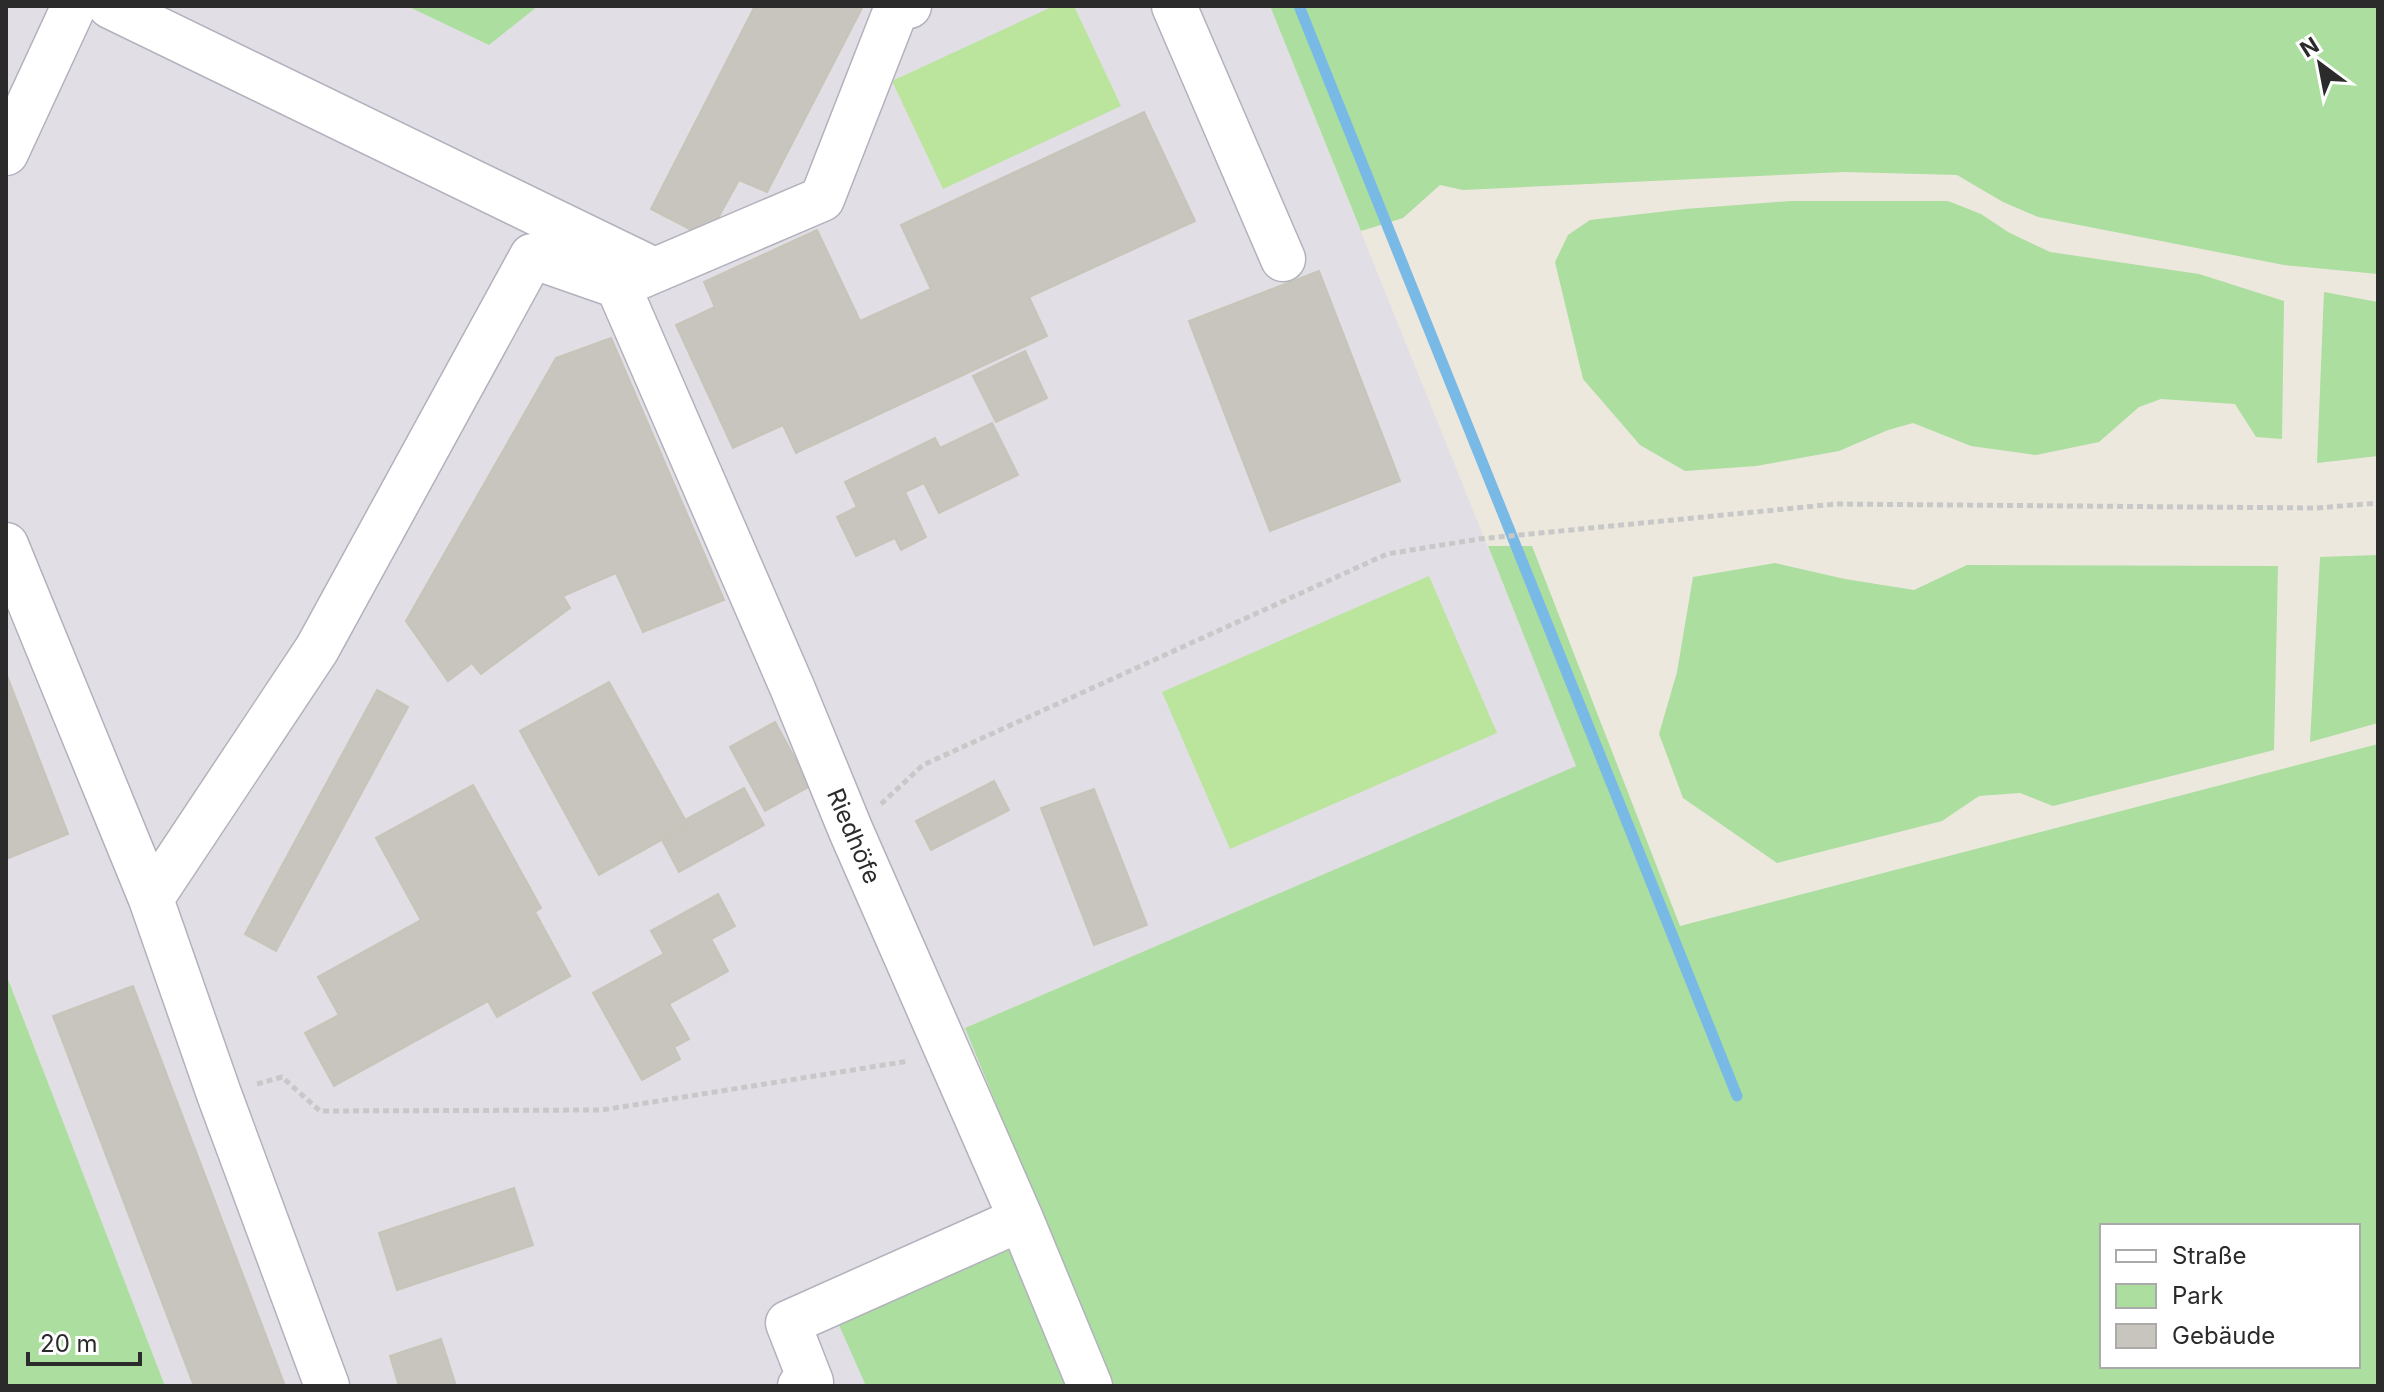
<svg xmlns="http://www.w3.org/2000/svg" width="2384" height="1392" font-family="Inter,sans-serif">
  <style>
    .industrial { fill: #e1dee5 }
    .green { fill: #abde9f; fill-rule: evenodd }
    .pitch { fill: #bbe49c }
    .lines { fill: none; stroke-linecap: round; stroke-linejoin: round }
    .stream { stroke: #79b9e6; stroke-width: 11 }
    .building { fill: #c7c5be; stroke: #c7c4b8; stroke-width: 2 }
    .minor-casing { stroke: #b2b2bd; stroke-width: 47 }
    .path { stroke: #c8c8c8; stroke-width: 5; stroke-dasharray: 6 4; stroke-linecap: butt }
    .minor { stroke: #fff; stroke-width: 44 }
    .labels { text-anchor: middle; dominant-baseline: central; stroke-width: 6; stroke-linejoin: round; paint-order: stroke }
    .street-label { font-size: 24px; fill: #2b2b2b; stroke: #fff }
  </style>
  <rect width="100%" height="100%" fill="#ece8de"/>
  <path class="industrial" d="M6 6H407L489 45 538 6H1270L1576 766 965 1028 1050 1234 836 1316 866 1386H165L6 974Z"/>
  <path class="green" d="M407 6H538L489 45Z
    M1270 6H2378V274L2284 265 2038 217 2003 202 1957 175 1844 172 1463 190 1440 185 1403 218 1361 231Z
    M1790 201H1948L1981 214 2008 232 2050 252 2199 274 2284 301 2282 439 2256 437 2235 404 2161 399 2139 407 2099 442 2036 455 1971 446 1913 423 1888 430 1839 451 1756 466 1685 471 1640 445 1583 379 1555 262 1568 235 1590 220 1685 209Z
    M2324 292 2378 302V456L2317 463Z
    M1488 546H1532L1680 926 2378 744V1386H1112L965 1028 1576 766ZM2102 1226H2358V1366H2102Z
    M2378 555V723L2310 742 2320 557Z
    M1775 563 1845 579 1914 590 1967 565 2278 566 2274 750 2053 806 2020 793 1979 796 1942 821 1777 863 1683 798 1659 734 1677 672 1693 577Z
    M6 974 165 1386H6Z
    M1016 1247 1073 1386H866L835 1316Z"/>
  <path class="pitch" d="M1054 6H1074L1121 106 943 189 892 81Z
    M1429 576 1497 733 1230 849 1162 692Z"/>
  <g class="lines">
    <path class="stream" d="M1299 6 1737 1096"/>
  </g>
  <path class="building" d="M755 6H863L767 192 739 180 707 238 651 209Z
    M1144 112 1195 221 1029 297 1047 336 796 453 783 425 733 448 676 325 715 307 704 282 817 230 860 321 931 289 901 225Z
    M1319 271 1400 481 1270 531 1189 321Z
    M611 338 724 600 643 632 616 573 563 596 570 608 481 674 472 663 448 681 406 621 556 358Z
    M1025 351 1047 398 996 422 973 376Z
    M992 423 1018 475 939 513 924 483 905 492 926 537 901 550 895 538 856 556 837 517 857 507 845 482 935 438 940 448Z
    M6 673 68 834 6 859Z
    M609 682 688 825 599 875 520 731Z
    M377 690 408 707 276 951 245 934Z
    M775 722 810 786 765 811 730 747Z
    M994 781 1009 810 931 850 916 821Z
    M473 785 541 908 535 912 570 976 497 1017 488 1001 334 1086 305 1033 339 1015 318 977 421 920 376 838Z
    M744 788 764 825 679 872 662 840 688 825 685 820Z
    M1094 789 1147 925 1094 945 1041 808Z
    M718 894 735 926 711 939 728 971 669 1004 689 1039 674 1047 680 1059 642 1080 593 993 664 954 651 931Z
    M133 986 285 1386H194L53 1016Z
    M514 1188 533 1245 397 1290 379 1233Z
    M441 1339 456 1386H399L390 1356Z"/>
  <g class="lines">
    <defs>
      <path id="minor" d="M110 6 654 270
        M1174 6 1283 259
        M6 153 74 6
        M618 286 792 687 851 831 1021 1219 1090 1386
        M6 545 151 899
        M327 1386 219 1094 151 899 317 649 532 256 618 286 822 199 897 7 909 6
        M800 1386 811 1382 788 1323 1021 1219"/>
    </defs>
    <use href="#minor" class="minor-casing"/>
    <path class="path" d="M881 804 923 765 1387 554 1479 539 1836 504 2317 508 2378 503
      M257 1084 282 1077 320 1111 602 1110 909 1061"/>
    <use href="#minor" class="minor"/>
  </g>
  <g class="labels">
    <g class="street-label">
      <text transform="translate(854 836) rotate(67)">Riedhöfe</text>
    </g>
  </g>
  <rect width="2384" height="1392" fill="none" stroke="#2b2b2b" stroke-width="16"/>
  <rect x="2100" y="1224" width="260" height="144" fill="#ffffff" stroke="#aaaaaa" stroke-width="2"/>
  <rect x="2116" y="1250" width="40" height="12" fill="#ffffff" stroke="#aaaaaa" stroke-width="2"/>
  <text x="2172" y="1264" font-size="24" fill="#2b2b2b">Straße</text>
  <rect x="2116" y="1284" width="40" height="24" fill="#abde9f" stroke="#aaaaaa" stroke-width="2"/>
  <text x="2172" y="1304" font-size="24" fill="#2b2b2b">Park</text>
  <rect x="2116" y="1324" width="40" height="24" fill="#c7c5be" stroke="#aaaaaa" stroke-width="2"/>
  <text x="2172" y="1344" font-size="24" fill="#2b2b2b">Gebäude</text>
  <g transform="translate(2320 64) rotate(328)" stroke="#ffffff" stroke-width="6" paint-order="stroke">
  <path d="M0-6L14 30L0 20L-14 30Z" fill="#2b2b2b"/>
  <text y="-12" font-size="22" font-weight="bold" text-anchor="middle" fill="#2b2b2b">N</text>
  </g>
  <path d="M28 1352v12h112v-12" fill="none" stroke="#2b2b2b" stroke-width="4"/>
  <text x="40" y="1352" font-size="24" fill="#2b2b2b" stroke="#ffffff" stroke-width="6" paint-order="stroke">20 m</text>
</svg>
